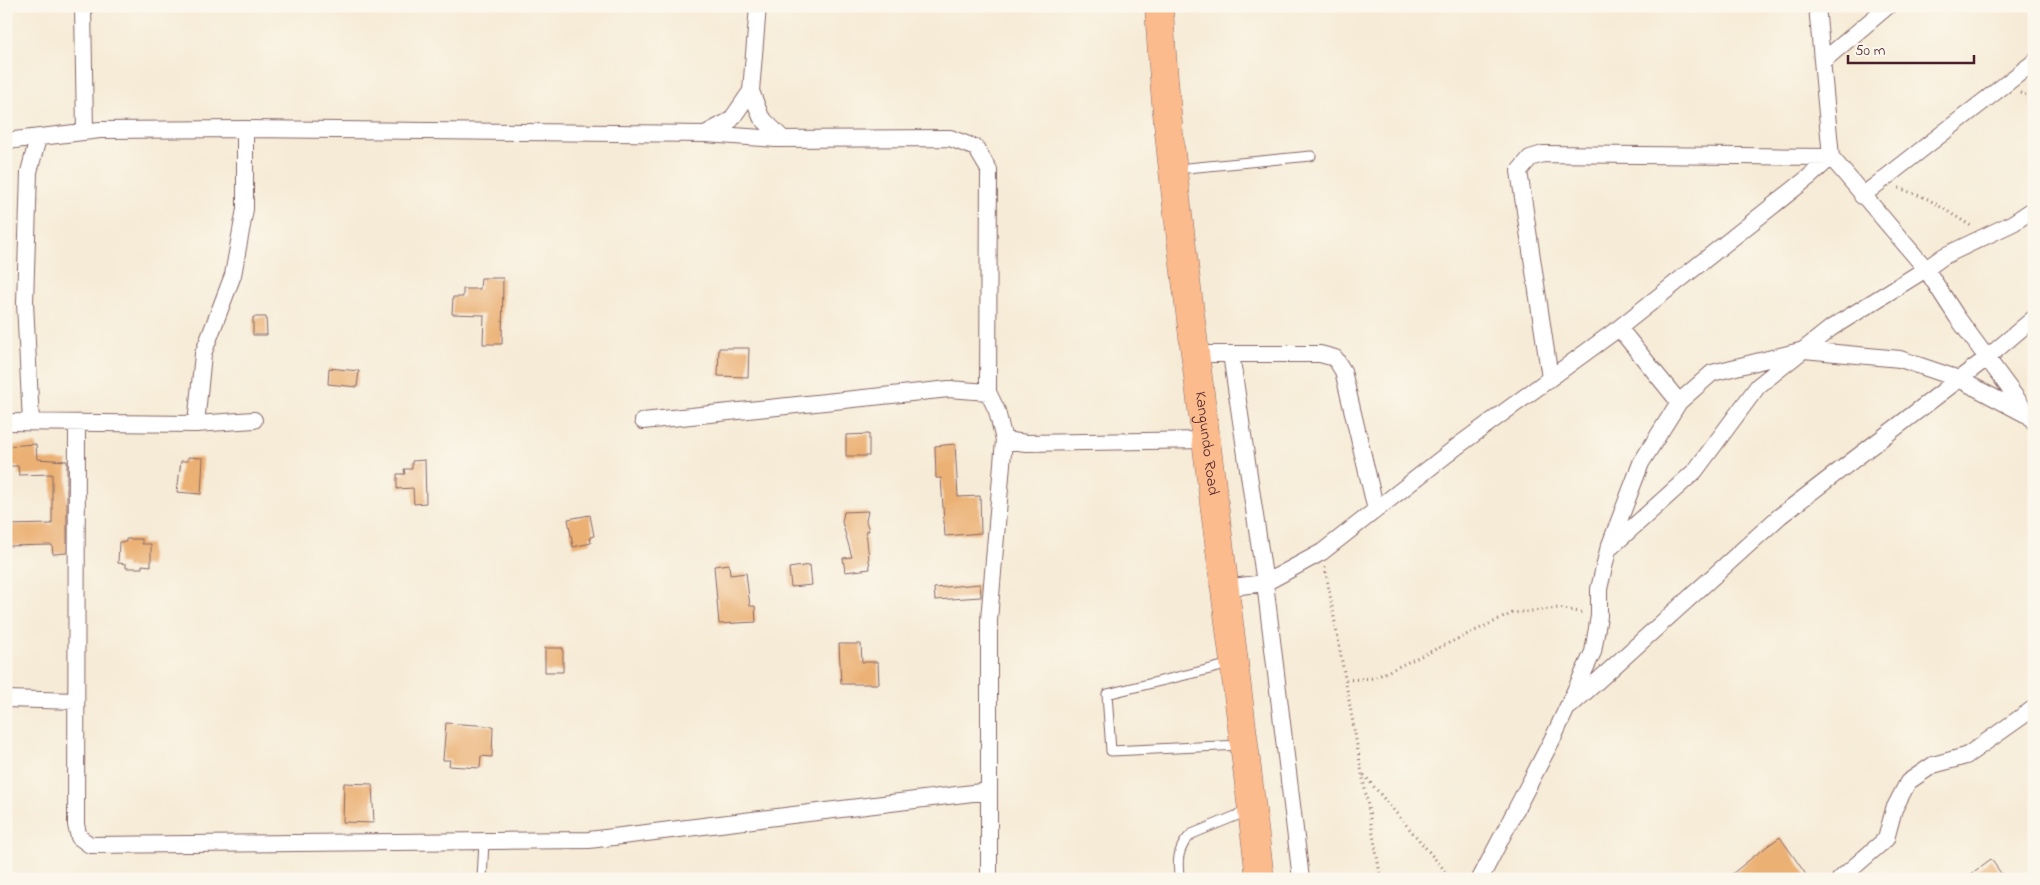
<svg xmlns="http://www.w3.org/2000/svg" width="2040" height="885" font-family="'Indie Flower',sans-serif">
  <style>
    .building { fill: #ebb073 }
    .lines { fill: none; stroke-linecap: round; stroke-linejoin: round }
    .lane-casing { stroke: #866667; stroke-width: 11 }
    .street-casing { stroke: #866667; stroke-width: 18 }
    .highway-casing { stroke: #866667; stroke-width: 29 }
    .path { stroke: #866667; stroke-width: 3; stroke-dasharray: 1 4; stroke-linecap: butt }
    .lane { stroke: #fff; stroke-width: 9 }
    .street { stroke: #fff; stroke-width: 16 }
    .highway { stroke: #fbbb8d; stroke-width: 28 }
    .labels { text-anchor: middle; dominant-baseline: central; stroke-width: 5; stroke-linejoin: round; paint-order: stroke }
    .street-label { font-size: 16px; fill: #4a1f2b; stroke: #fbf7ec }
  </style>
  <rect width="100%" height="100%" fill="#fbf7ec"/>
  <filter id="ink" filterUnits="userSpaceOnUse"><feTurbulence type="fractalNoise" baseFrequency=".02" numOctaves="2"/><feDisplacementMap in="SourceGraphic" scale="10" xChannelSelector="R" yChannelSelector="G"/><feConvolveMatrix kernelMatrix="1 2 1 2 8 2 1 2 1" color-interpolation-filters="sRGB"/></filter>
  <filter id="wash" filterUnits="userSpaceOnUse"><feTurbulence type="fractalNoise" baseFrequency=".0096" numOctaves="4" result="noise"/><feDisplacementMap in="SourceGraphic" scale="20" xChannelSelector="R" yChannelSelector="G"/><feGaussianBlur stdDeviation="1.12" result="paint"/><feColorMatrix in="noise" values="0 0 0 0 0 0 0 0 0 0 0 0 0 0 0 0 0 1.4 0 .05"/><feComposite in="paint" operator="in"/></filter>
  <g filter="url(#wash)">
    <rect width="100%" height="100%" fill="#f6ebd6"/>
    <g id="blocks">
      <path class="building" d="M481 278H503L502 344H483L484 315 452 314 453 297H463V289H480Z
        M253 317H266L267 335H253Z
        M719 348H749L748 377 718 376Z
        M329 368 359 371 357 387 328 384Z
        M869 434V456H846V435Z
        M36 444 37 459 67 461V553L53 554 52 545 6 546V525L52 524V474L19 475 18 466H6V446Z
        M955 444 958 497 980 496 981 533 945 536 941 478H936L935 446Z
        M188 457 203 458 201 494 177 492 181 461H188Z
        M425 460 426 503 414 504 413 488 397 489V474H405L404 469H412V461Z
        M868 511 866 521 869 531H866L870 569 845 572 843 558 852 557 842 522 844 512Z
        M590 515 594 536 590 537 591 543 573 547 568 519Z
        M126 539H142V544H151V566L142 565V568H126V564L118 563 119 542H126Z
        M729 564 730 575 746 573 750 606H755L756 622 719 624 714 566Z
        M810 565 812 585 791 587 789 568Z
        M980 584 981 597 935 600 934 588Z
        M839 644H861L862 662H878L879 684H841Z
        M545 648H563V672H545Z
        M446 723 493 726 492 757 481 756 480 768 449 766 450 760H443Z
        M344 783 372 784 374 823 343 822Z
        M1780 837 1809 879H1726L1754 856Z
        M1991 859 2005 879H1964Z"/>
    </g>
  </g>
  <g filter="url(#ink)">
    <use href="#blocks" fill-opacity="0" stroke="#866667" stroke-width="1"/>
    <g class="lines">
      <defs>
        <path id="lane" d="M1177 169 1311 156
          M1231 664 1107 694 1111 751 1241 745
          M482 879 484 842
          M1180 879C1176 861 1178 846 1192 834L1250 810"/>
        <path id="street" d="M83 6 85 132
          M1817 6 1831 157 1926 269 1957 317 2034 422
          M1823 61 1888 6
          M751 91 761 117 783 139
          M705 134 776 139 950 138 976 148 989 170 988 392
          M6 141 100 130 245 129 705 134 731 120 751 91 758 6
          M1862 196 2034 62
          M1196 354H1320L1335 358 1343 371 1376 510
          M1231 354 1265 583 1322 552 1459 445 1619 328 1809 177 1831 157
          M1550 378 1519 171 1530 158 1543 154 1831 157
          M1679 402 1712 373 1804 350 1900 359 1959 379 2025 414
          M643 421 949 389 988 392 997 411 1004 440 989 620V879
          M6 422 196 424 254 420
          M31 422 25 303 29 172 38 138
          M77 423 76 825 79 837 90 845 589 840 989 791
          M196 424 203 354 233 275 245 209V129
          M1004 440 1026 443 1205 440
          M1611 547 1695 471 1758 386 1831 328 1926 269 1944 256 2013 223 2034 209
          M1224 588 1265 583 1301 879
          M6 699 76 701
          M1570 706 1780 516 1988 357 2034 318
          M1480 879 1554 736 1593 652 1599 616V589L1608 550 1641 463 1679 402 1619 328
          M1840 879 1886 839 1894 809 1908 782 1933 765 1966 756 2034 708"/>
        <g id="highway">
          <path id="s1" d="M1159 6C1165 122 1181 238 1195 353 1217 528 1240 703 1260 879"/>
        </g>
      </defs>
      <use href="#lane" class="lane-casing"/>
      <use href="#street" class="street-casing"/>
      <use href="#highway" class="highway-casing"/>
      <path class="path" d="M2020 93 2034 98
        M1899 188 1928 199 1971 226
        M1325 567 1381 879
        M1346 680 1374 678 1513 613 1559 608 1585 613
        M1364 775 1452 879"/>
      <use href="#lane" class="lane"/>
      <use href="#street" class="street"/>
      <use href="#highway" class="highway"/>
    </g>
  </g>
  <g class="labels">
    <g class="street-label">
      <text stroke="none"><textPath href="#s1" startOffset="440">Kangundo Road</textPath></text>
    </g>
  </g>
  <rect width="2040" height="885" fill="none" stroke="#fbf7ec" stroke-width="25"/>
  <path d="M1848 55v8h126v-8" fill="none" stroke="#4a1f2b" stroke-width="2.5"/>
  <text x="1855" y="55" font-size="15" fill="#4a1f2b" stroke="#fbf7ec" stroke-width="4" paint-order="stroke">50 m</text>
</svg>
